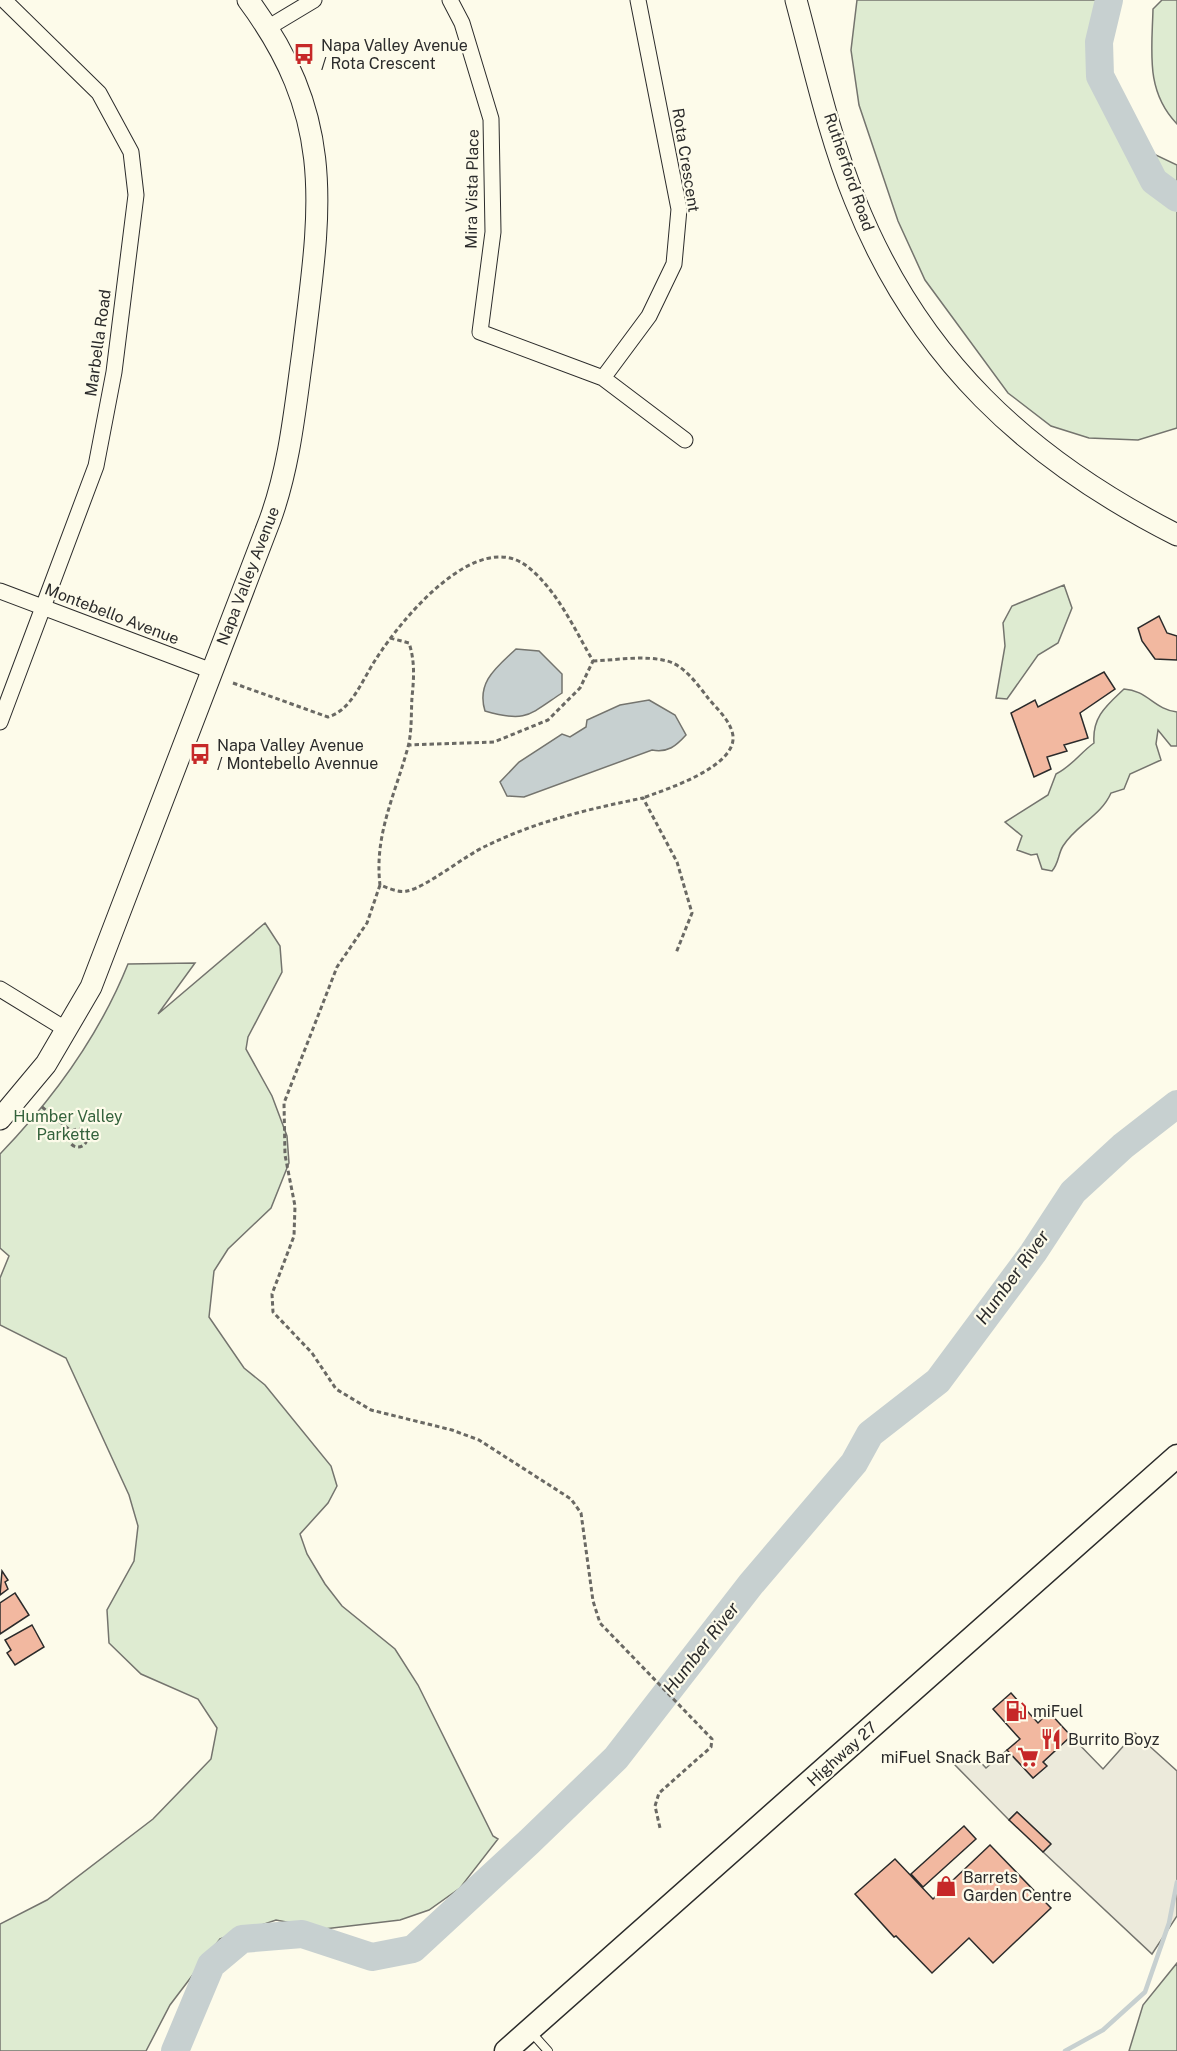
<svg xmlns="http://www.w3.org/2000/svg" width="1177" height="2051" font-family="'Public Sans',sans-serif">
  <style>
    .green { fill: #deebd1; stroke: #74746e; stroke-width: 1.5 }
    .parking { fill: #eceadb; stroke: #74746e; stroke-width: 1.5 }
    .water { fill: #c7d0d0; stroke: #74746e; stroke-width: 1.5 }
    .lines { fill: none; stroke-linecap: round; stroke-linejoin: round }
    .stream { stroke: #c7d0d0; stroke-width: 4.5 }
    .river { stroke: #c7d0d0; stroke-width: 28 }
    .building { fill: #f2b8a0; stroke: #2b2b2b; stroke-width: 1.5 }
    .lane-casing { stroke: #2b2b2b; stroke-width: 10 }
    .street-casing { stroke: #2b2b2b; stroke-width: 17 }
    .secondary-casing { stroke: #2b2b2b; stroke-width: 23 }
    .primary-casing { stroke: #2b2b2b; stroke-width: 25 }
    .path { stroke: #6a6964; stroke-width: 3; stroke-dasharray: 4.5 3; stroke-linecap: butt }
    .lane { stroke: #fdfbea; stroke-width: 8 }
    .street { stroke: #fdfbea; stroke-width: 15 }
    .secondary { stroke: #fdfbea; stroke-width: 21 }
    .primary { stroke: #fdfbea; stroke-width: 22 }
    .labels { text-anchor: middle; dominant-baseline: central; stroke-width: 4.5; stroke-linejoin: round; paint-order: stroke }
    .poi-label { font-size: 16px; fill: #2b2b2b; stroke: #fdfbea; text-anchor: start }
    .street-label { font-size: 16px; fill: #2b2b2b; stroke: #fdfbea }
    .park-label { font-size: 16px; fill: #34623c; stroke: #fdfbea }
    .water-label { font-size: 18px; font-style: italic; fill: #2b2b2b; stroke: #fdfbea }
  </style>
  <rect width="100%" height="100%" fill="#fdfbea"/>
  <path class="green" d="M857 0H1112L1096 52V91L1120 138 1177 165V428L1138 440 1089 438 1051 426 1008 393 925 280 898 221 859 105 851 50Z
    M1162 0H1177V124C1145 91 1152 51 1153 9Z
    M1064 585 1072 608 1058 643 1038 655 1007 699 996 698 1005 646 1003 623 1012 606Z
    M1124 689C1147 690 1155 710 1177 712V746H1171L1158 730 1156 744 1161 760 1130 774 1124 789 1111 793C1101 816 1076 825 1063 846 1058 854 1059 863 1052 871L1042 869 1037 854 1031 855 1017 850 1022 836 1005 822 1048 795 1056 774C1072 766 1080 753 1094 743 1092 717 1106 706 1124 689Z
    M265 923 280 946 282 972 248 1037 246 1049 272 1096 287 1136 289 1163 271 1208 228 1249 214 1271 209 1317 244 1368 265 1385 331 1466 337 1486 328 1503 300 1534 307 1554 325 1584 342 1606 395 1649 418 1685 493 1836 498 1839 460 1888 429 1910 400 1920 324 1929 276 1920 220 1939 170 2005 146 2051H0V1924L47 1900 153 1819 211 1759 217 1728 198 1699 141 1674 109 1643 107 1610 134 1561 138 1526 129 1495 66 1358 0 1325V1278L9 1256 0 1248V1154C54 1098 99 1036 128 964L195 963 158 1014Z
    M1177 1963V2051H1129L1143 2005Z"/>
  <path class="parking" d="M1135 1733 1177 1771V1916L1152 1954 1043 1852 1050 1843 1017 1812 1009 1820 955 1765 970 1751 986 1768 1007 1750 1033 1778 1046 1766 1043 1762 1071 1736 1103 1769Z"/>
  <path class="water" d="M516 649 539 651 562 674V693C529 715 526 723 485 711 476 682 497 667 516 649Z
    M649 700 675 715 686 735C676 746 668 753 652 750L524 797 507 796 500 782 519 762 562 734 570 737 586 727 587 720 620 705Z"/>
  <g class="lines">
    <path class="stream" d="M1065 2051 1103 2030 1145 1992 1169 1923 1177 1882"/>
    <path class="river" d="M1109 0 1099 42 1100 76 1154 181 1177 198
      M175 2051 211 1965 242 1939 302 1934 372 1957 413 1949 529 1842 616 1758 751 1584 854 1463 870 1434 938 1381 1033 1253 1073 1192 1123 1146 1177 1104"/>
  </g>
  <path class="building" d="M1159 616 1167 633 1177 636V660L1155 659 1142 641 1138 628Z
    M1104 672 1115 689 1080 713 1088 738 1064 745 1067 751 1047 757 1051 769 1034 777 1011 713 1035 700 1038 707Z
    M2 1571 8 1580 5 1582 8 1589 0 1595Z
    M15 1593 29 1615 0 1634V1603Z
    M32 1625 44 1647 15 1665 7 1653 11 1650 5 1640Z
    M1011 1693 1038 1723 1049 1712 1071 1736 1043 1762 1047 1766 1033 1778 1007 1750 1020 1739 993 1709Z
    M1017 1812 1051 1844 1043 1852 1009 1820Z
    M964 1826 976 1839 923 1887 911 1874Z
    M990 1845 1051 1908 993 1963 969 1938 932 1973 896 1936 894 1937 855 1894 895 1859 933 1899Z"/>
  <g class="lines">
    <defs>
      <path id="lane" d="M531 2032 548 2051"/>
      <path id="street" d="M450 0 462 23 491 119 493 232 480 332 603 378 685 440
        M269 27 314 0
        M603 378 649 316 674 264 679 209 638 0
        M0 591 212 671
        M0 722 96 466 114 372 136 195 131 152 99 93 4 0
        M0 989 67 1030"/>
      <path id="secondary" d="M796 0C814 67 829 136 855 200 918 358 1027 459 1177 535
        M0 1119 46 1064 91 987 270 520C290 465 295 408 303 351 320 211 338 121 248 0"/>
      <path id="primary" d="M506 2051 1177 1456"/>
    </defs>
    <use href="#lane" class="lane-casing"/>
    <use href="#street" class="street-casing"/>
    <use href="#secondary" class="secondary-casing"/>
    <use href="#primary" class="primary-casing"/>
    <path class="path" d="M390 638 409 643C415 661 414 678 412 697 411 713 412 732 408 747 395 795 374 835 380 885 388 888 399 893 407 891 427 887 464 856 486 846 537 821 589 809 643 798L677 862 692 913 676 953
      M593 661C617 660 644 655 667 661 684 665 698 685 708 698 717 709 731 721 733 736 736 767 667 789 643 798
      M233 683 328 717C352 710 362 680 376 659 400 621 477 526 528 567 557 590 575 630 593 661L580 688 548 720 494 742 408 745
      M380 885 367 923 337 967 284 1103 285 1155 295 1206 294 1236 272 1294 273 1312 312 1353 336 1389 371 1410 452 1430 479 1440 571 1499 581 1513 593 1601 600 1623 712 1739 711 1747 659 1793 655 1806 660 1828
      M42 1107 71 1131
      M69 1138a9 9 0 1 1 18 0a9 9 0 1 1-18 0Z"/>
    <use href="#lane" class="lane"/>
    <use href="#street" class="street"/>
    <use href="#secondary" class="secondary"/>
    <use href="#primary" class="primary"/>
  </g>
  <defs>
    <symbol id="bus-bare" viewBox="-9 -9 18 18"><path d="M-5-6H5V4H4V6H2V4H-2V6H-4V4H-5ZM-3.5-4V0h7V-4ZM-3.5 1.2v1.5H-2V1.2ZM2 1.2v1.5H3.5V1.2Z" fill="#c62828" stroke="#fdfbea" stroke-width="2.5" paint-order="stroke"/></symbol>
    <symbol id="fuel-bare" viewBox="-9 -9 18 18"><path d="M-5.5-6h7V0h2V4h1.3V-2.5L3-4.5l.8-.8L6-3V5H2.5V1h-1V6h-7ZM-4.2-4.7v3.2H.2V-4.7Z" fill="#c62828" stroke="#fdfbea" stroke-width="2.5" paint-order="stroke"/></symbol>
    <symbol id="restaurant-bare" viewBox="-9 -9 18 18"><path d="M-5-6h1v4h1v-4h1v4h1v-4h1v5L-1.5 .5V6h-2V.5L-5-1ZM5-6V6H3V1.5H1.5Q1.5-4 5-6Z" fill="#c62828" stroke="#fdfbea" stroke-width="2.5" paint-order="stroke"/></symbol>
    <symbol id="supermarket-bare" viewBox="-9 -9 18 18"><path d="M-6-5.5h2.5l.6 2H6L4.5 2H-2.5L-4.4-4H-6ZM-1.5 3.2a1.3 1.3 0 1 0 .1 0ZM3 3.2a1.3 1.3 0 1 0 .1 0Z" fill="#c62828" stroke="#fdfbea" stroke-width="2.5" paint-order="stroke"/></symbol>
    <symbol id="shop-bare" viewBox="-9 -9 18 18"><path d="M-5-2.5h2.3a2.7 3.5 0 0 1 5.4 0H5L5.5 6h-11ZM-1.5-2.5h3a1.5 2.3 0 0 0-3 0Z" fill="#c62828" stroke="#fdfbea" stroke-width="2.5" paint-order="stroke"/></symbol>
  </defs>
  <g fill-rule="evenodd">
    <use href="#bus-bare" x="289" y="39" width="30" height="30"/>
    <use href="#bus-bare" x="185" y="739" width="30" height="30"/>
    <use href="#fuel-bare" x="1001" y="1696" width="30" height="30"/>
    <use href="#restaurant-bare" x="1036" y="1724" width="30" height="30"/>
    <use href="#supermarket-bare" x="1013" y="1742" width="30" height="30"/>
    <use href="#shop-bare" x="931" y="1871" width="30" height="30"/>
  </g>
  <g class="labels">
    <g class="poi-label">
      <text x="321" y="45">Napa Valley Avenue<tspan x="321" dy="18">/ Rota Crescent</tspan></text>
      <text x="217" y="745">Napa Valley Avenue<tspan x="217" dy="18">/ Montebello Avennue</tspan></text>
      <text x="1033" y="1711">miFuel</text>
      <text x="1068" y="1739">Burrito Boyz</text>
      <text x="1011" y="1757" text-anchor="end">miFuel Snack Bar</text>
      <text x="963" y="1877">Barrets<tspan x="963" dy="18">Garden Centre</tspan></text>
    </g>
    <g class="street-label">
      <text transform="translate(686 160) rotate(81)">Rota Crescent</text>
      <text transform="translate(849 172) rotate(71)">Rutherford Road</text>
      <text transform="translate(472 189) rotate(-89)">Mira Vista Place</text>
      <text transform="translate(98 343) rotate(-82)">Marbella Road</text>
      <text transform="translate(248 576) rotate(-69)">Napa Valley Avenue</text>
      <text transform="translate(112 614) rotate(21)">Montebello Avenue</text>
      <text transform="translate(842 1754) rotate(-42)">Highway 27</text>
    </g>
    <g class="park-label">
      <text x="68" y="1116">Humber Valley<tspan x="68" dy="18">Parkette</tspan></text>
    </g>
    <g class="water-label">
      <text transform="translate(1012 1277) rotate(-54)">Humber River</text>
      <text transform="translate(701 1648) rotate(-52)">Humber River</text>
    </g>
  </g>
</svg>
